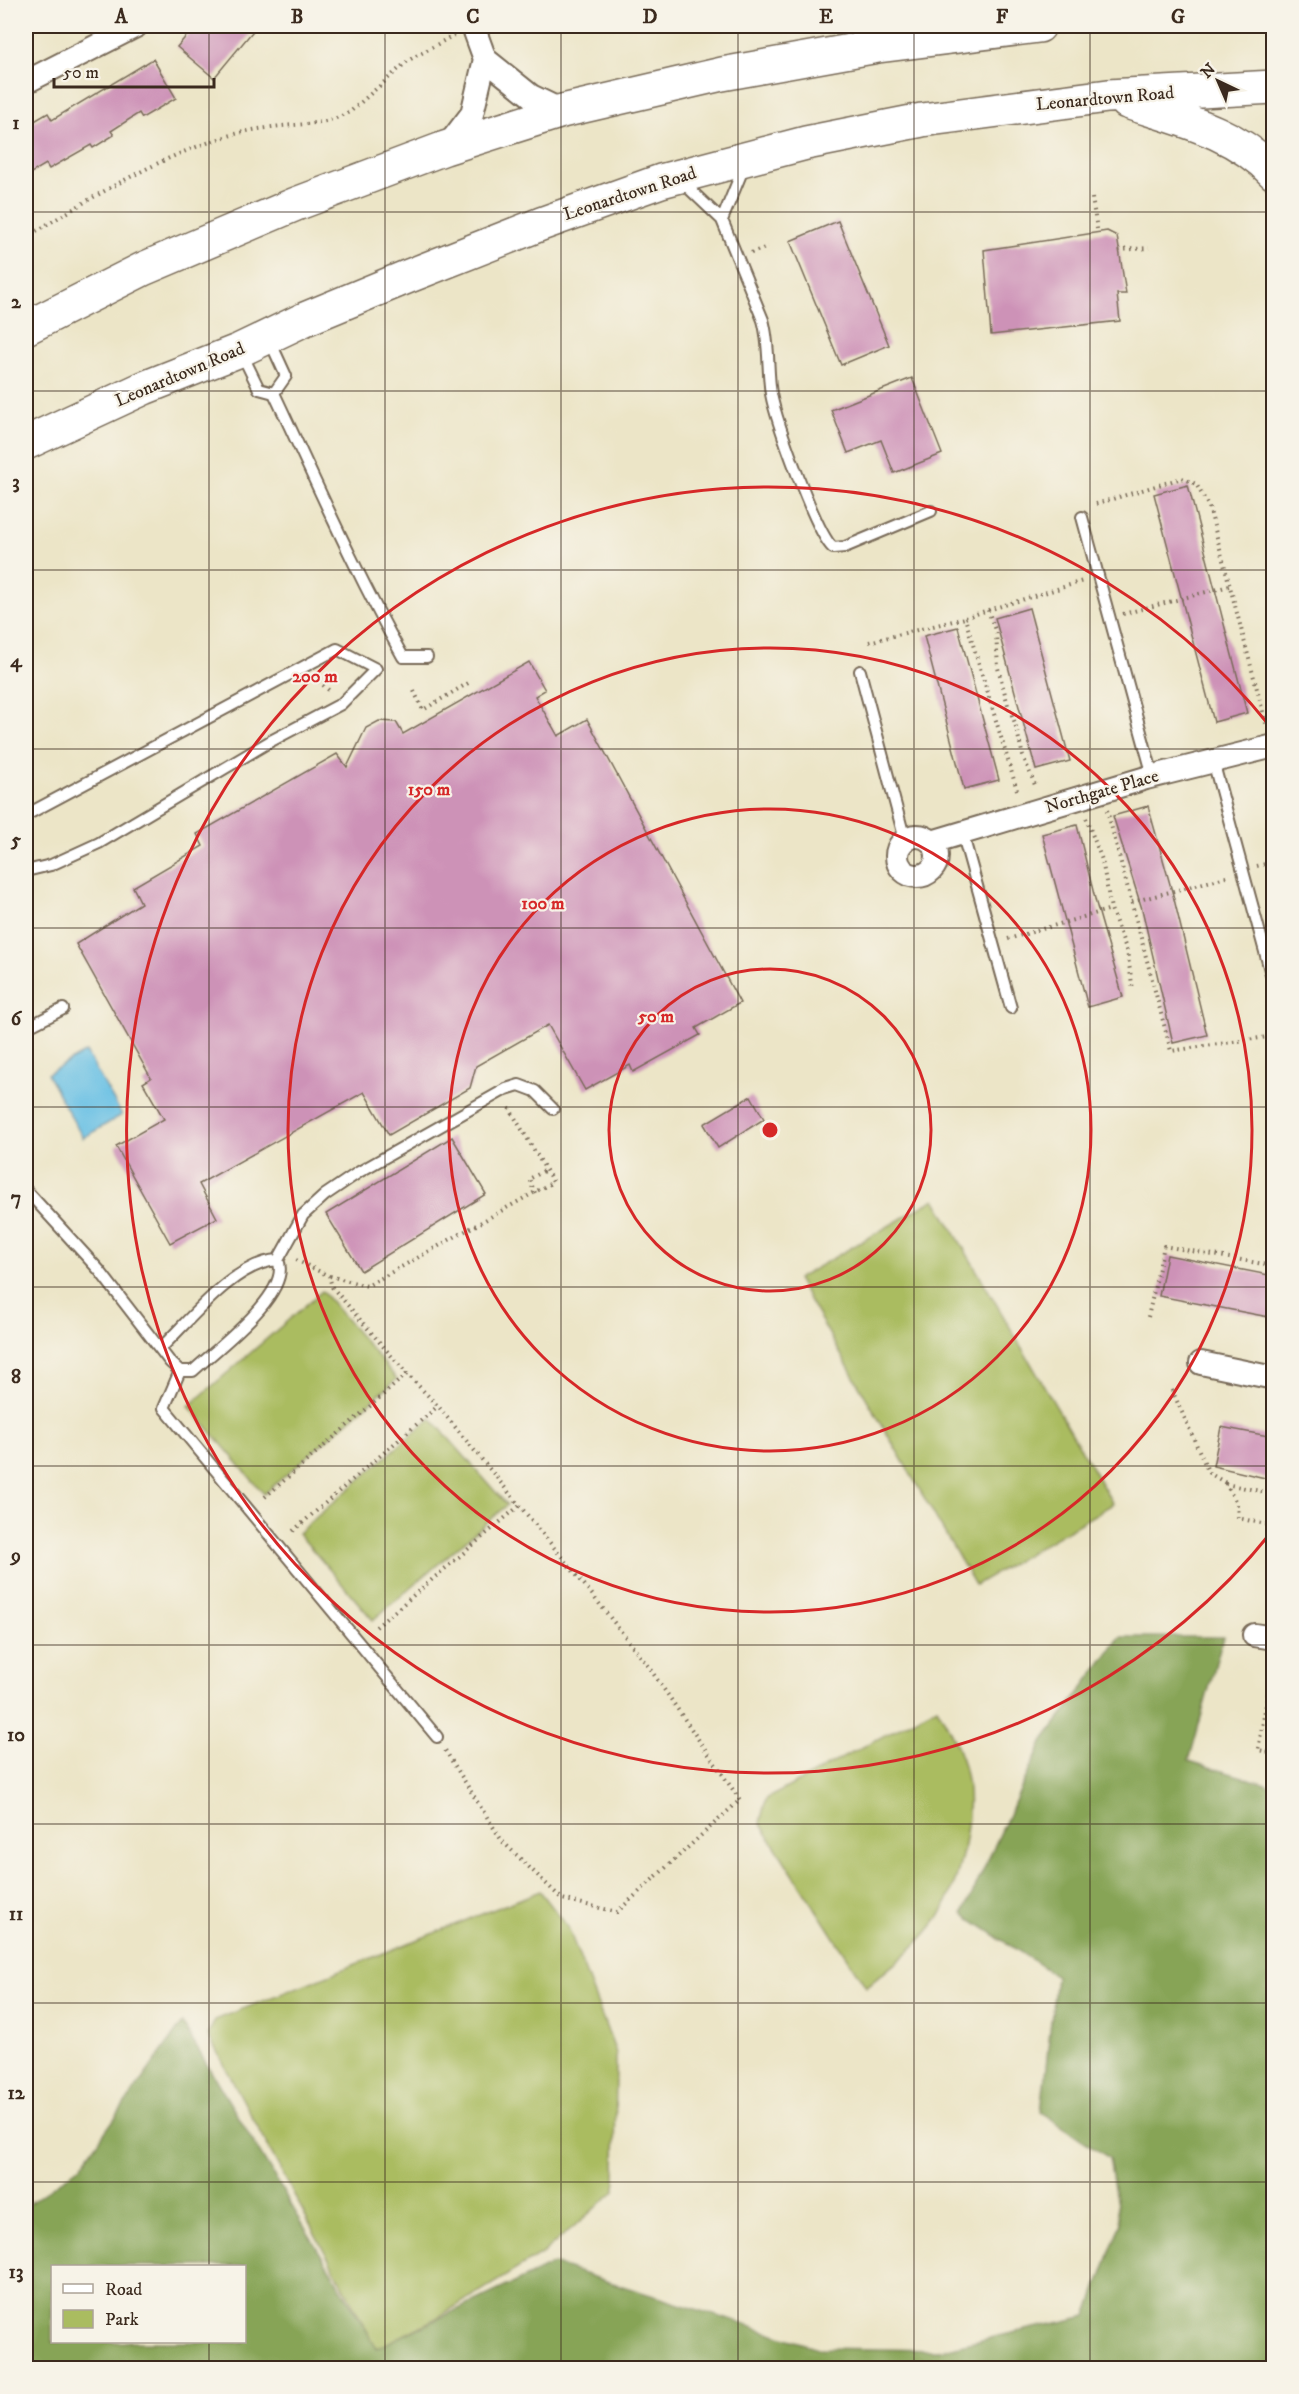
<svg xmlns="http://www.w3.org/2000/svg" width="1299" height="2394" font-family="'IM FELL DW Pica',serif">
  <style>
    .green { fill: #aabc60; stroke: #72733f; stroke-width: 1.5 }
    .forest { fill: #87a456; stroke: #61673a; stroke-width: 1.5; fill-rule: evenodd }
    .water { fill: #67c0e4; stroke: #517581; stroke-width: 1.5 }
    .building { fill: #cd92b7 }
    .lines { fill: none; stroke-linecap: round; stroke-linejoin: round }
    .lane-casing { stroke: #796b59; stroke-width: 14 }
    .street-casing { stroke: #796b59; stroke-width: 26 }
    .highway-casing { stroke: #796b59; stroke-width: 36 }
    .path { stroke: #796b59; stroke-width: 4; stroke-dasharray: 1.5 4.5; stroke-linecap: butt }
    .lane { stroke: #fff; stroke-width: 10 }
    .street { stroke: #fff; stroke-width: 22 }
    .highway { stroke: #fff; stroke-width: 33 }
    .grid { fill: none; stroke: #3b2a1e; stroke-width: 1.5; stroke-opacity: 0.55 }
    .ring { fill: none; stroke: #d62828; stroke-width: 3 }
    .labels { text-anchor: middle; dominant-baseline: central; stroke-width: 4.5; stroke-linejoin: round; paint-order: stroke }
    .street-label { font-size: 18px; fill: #3b2a1e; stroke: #f7f3e8 }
    .centre { fill: #d62828; stroke: #f7f3e8; stroke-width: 3 }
    .ring-label { font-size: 18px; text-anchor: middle; font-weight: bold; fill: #d62828; stroke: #f7f3e8; stroke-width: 4.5; stroke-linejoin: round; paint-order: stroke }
    .neatline { fill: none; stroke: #3b2a1e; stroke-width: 2 }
    .grid-label { font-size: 20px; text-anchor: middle; font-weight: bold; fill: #3b2a1e }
  </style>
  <rect width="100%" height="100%" fill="#f7f3e8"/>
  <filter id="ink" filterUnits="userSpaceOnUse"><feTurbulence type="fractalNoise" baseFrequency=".0167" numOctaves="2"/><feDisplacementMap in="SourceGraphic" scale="12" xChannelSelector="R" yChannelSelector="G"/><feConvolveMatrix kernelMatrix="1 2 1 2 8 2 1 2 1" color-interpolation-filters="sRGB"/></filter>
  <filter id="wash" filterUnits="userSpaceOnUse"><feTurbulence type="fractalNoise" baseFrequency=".008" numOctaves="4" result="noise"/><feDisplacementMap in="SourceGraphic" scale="24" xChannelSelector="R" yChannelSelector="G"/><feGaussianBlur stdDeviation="1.35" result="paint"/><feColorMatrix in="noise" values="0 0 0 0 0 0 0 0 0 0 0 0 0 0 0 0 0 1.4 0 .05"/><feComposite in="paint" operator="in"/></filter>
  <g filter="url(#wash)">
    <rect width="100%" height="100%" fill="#ece5c7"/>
    <path class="green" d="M935 1199 1113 1504 975 1585 797 1279Z
      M322 1291 397 1379 264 1494 189 1406Z
      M431 1418 507 1505 373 1620 298 1533Z
      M937 1707C948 1726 960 1748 965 1770 975 1811 961 1881 939 1917 920 1945 892 1966 866 1987L760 1823 766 1799Z
      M540 1891 568 1927 616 2053 615 2191 543 2253 440 2316 377 2349 208 2035 215 2020Z"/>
    <path class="forest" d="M1120 1637H1223L1189 1761 1273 1786V2368H26V2206L81 2166 182 2023 377 2348 553 2264 818 2348 938 2350 1087 2316 1120 2224 1109 2158 1041 2112 1056 1976 963 1914 1042 1743ZM52 2266H244V2342H52Z"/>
    <path class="water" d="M86 1052 122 1115 83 1138 47 1074Z"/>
    <g id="blocks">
      <path class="building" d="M195 26H257L214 78 177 47Z
        M153 59 176 98 142 118 139 113 111 131 114 135 93 148 91 145 49 169 46 164 26 176V126L48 113 52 120Z
        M838 221 889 345 841 365 790 241Z
        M1107 231 1117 236 1126 294H1117L1120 321 991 335 984 250Z
        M912 378 942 454 894 473 881 440 848 453 831 410Z
        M1188 485 1247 713 1214 722 1154 494Z
        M1029 608 1070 761 1036 770 995 618Z
        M958 627 999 780 964 789 924 636Z
        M529 662 545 690 535 696 558 736 587 719 740 1003 696 1028 700 1035 633 1072 630 1065 585 1090 548 1025 476 1066 470 1088 389 1135 364 1092 199 1184 217 1218 170 1243 116 1146 164 1119 143 1083 151 1078 76 944 141 903 133 887 203 846 197 834 337 754 347 767 366 728 379 721 396 722 403 734Z
        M1148 806 1173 895 1207 1035 1173 1043 1142 909 1113 816Z
        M1077 825 1096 903 1123 997 1088 1007 1042 834Z
        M751 1096 764 1119 718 1148 704 1124Z
        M452 1137 486 1194 361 1271 326 1214Z
        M1167 1255 1274 1276V1318L1159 1296Z
        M1221 1427 1274 1437V1480L1213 1466Z"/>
    </g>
  </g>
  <g filter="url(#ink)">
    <use href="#blocks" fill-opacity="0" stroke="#796b59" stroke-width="1.5"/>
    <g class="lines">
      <defs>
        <path id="lane" d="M681 181 722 220 745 164
          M722 220 763 320C770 344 767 369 771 394 776 420 816 533 833 548L845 547 931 511
          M270 341 286 376 274 393
          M242 354 259 389 274 393C316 482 355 572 403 657H427
          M1082 517 1153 776
          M860 671 905 840
          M1213 761 1274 985
          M26 815 337 649 376 669 341 704 269 742 99 843 51 865 26 871
          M962 832 1011 1008
          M26 1028 63 1009
          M26 1190 99 1270 170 1362 180 1371H193C215 1350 293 1293 278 1260
          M160 1349C190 1320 235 1262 278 1260L303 1215 325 1195 359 1172 506 1089 519 1085 535 1091 553 1109
          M180 1371 164 1408 437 1737"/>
        <path id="street" d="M473 26 485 59
          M26 82 136 26
          M446 148 472 114 485 59 531 96 562 111
          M897 856a20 20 0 1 1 40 0a20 20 0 1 1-40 0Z
          M932 842 1146 778 1274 746
          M1201 1363 1274 1378
          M1254 1635 1274 1638"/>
        <path id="highway" d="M1127 102C1179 119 1235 131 1274 173
          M26 328 143 269 296 204 445 148 562 111 722 74 878 46 1039 26
          M26 443 144 388 240 350 305 319 409 276 541 224 661 181 806 143 922 120 1108 96 1274 87"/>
      </defs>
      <use href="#lane" class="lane-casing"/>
      <use href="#street" class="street-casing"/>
      <use href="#highway" class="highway-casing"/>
      <path class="path" d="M1092 198 1097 229
        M26 237C85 202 147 163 213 141 230 135 248 130 266 128 296 123 324 127 351 111L409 60 454 35
        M1119 250 1149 248
        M751 253 768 247
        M1096 504 1182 478 1196 484 1209 507 1267 727
        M988 610 1083 581
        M1123 614 1229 586
        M869 642 965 618
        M314 677 331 692
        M414 691 423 710 470 682
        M1017 790 965 618 988 610 996 633 998 668 1008 705 1015 723 1023 756 1035 785
        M1107 810 1171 1051 1274 1036
        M1086 818 1102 860 1111 909 1127 951 1133 990
        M1257 866 1274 862
        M1132 902 1230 876
        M1008 939 1111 909
        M535 1193 529 1179 546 1170
        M296 1260 329 1276 332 1287 407 1374 438 1406 587 1588 648 1666 740 1800 617 1912 562 1899 502 1841 445 1750
        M330 1276 367 1286 553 1182 508 1106
        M1148 1317 1164 1246 1274 1266
        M1172 1390 1209 1473 1226 1483
        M1274 1494 1226 1484 1237 1504 1238 1518 1274 1526
        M265 1497 407 1374
        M293 1531 438 1406
        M376 1627 519 1506
        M1271 1676 1258 1750 1274 1753"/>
      <use href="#lane" class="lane"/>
      <use href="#street" class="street"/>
      <use href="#highway" class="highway"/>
    </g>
  </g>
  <path class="grid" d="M209 26V2266M385 26V2368M561 26V2368M738 26V2368M914 26V2368M1090 26V2368M26 212H1274M26 391H1274M26 570H1274M26 749H1274M26 928H1274M26 1107H1274M26 1287H1274M26 1466H1274M26 1645H1274M26 1824H1274M26 2003H1274M26 2182H1274M209 2342V2368"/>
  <g class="ring">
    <circle cx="770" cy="1130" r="161"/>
    <circle cx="770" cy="1130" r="321"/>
    <circle cx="770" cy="1130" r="482"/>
    <path d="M1273 1530A643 643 0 1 1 1273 730"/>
  </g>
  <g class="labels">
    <g class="street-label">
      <text transform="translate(1105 99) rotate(-5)">Leonardtown Road</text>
      <text transform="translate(630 194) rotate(-18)">Leonardtown Road</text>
      <text transform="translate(180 375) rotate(-23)">Leonardtown Road</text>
      <text transform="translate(1102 792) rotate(-16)">Northgate Place</text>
    </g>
  </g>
  <circle cx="770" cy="1130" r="9" class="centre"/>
  <g class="ring-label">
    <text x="315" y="682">200 m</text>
    <text x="429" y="795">150 m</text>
    <text x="543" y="909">100 m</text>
    <text x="656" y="1022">50 m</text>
  </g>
  <rect width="1299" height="2394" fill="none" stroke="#f7f3e8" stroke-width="66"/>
  <rect x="51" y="2265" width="195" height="78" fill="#f7f3e8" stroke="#aca397" stroke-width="1.5"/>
  <rect x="63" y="2284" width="30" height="9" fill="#ffffff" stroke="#aca397" stroke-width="1.5"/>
  <text x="105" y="2295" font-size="18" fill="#3b2a1e">Road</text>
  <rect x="63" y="2310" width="30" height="18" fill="#aabc60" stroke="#aca397" stroke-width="1.5"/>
  <text x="105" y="2325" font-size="18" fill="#3b2a1e">Park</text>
  <g transform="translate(1218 81) rotate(316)" stroke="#f7f3e8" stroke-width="4.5" paint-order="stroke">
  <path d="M0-4.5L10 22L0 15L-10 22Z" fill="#3b2a1e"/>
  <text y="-9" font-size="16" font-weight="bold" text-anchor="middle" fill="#3b2a1e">N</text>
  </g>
  <path d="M54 78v9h160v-9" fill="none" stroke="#3b2a1e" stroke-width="3"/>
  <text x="63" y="78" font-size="18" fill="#3b2a1e" stroke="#f7f3e8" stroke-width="4.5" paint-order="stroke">50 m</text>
  <rect x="33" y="33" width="1233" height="2328" class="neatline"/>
  <g class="grid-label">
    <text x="121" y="23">A</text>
    <text x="297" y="23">B</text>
    <text x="473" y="23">C</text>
    <text x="650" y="23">D</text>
    <text x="826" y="23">E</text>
    <text x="1002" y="23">F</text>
    <text x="1178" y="23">G</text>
    <text x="16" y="129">1</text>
    <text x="16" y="308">2</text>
    <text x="16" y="488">3</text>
    <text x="16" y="667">4</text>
    <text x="16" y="846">5</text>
    <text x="16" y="1025">6</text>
    <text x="16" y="1204">7</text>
    <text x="16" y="1383">8</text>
    <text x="16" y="1562">9</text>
    <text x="16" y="1741">10</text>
    <text x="16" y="1920">11</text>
    <text x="16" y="2099">12</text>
    <text x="16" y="2278">13</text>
  </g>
</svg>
